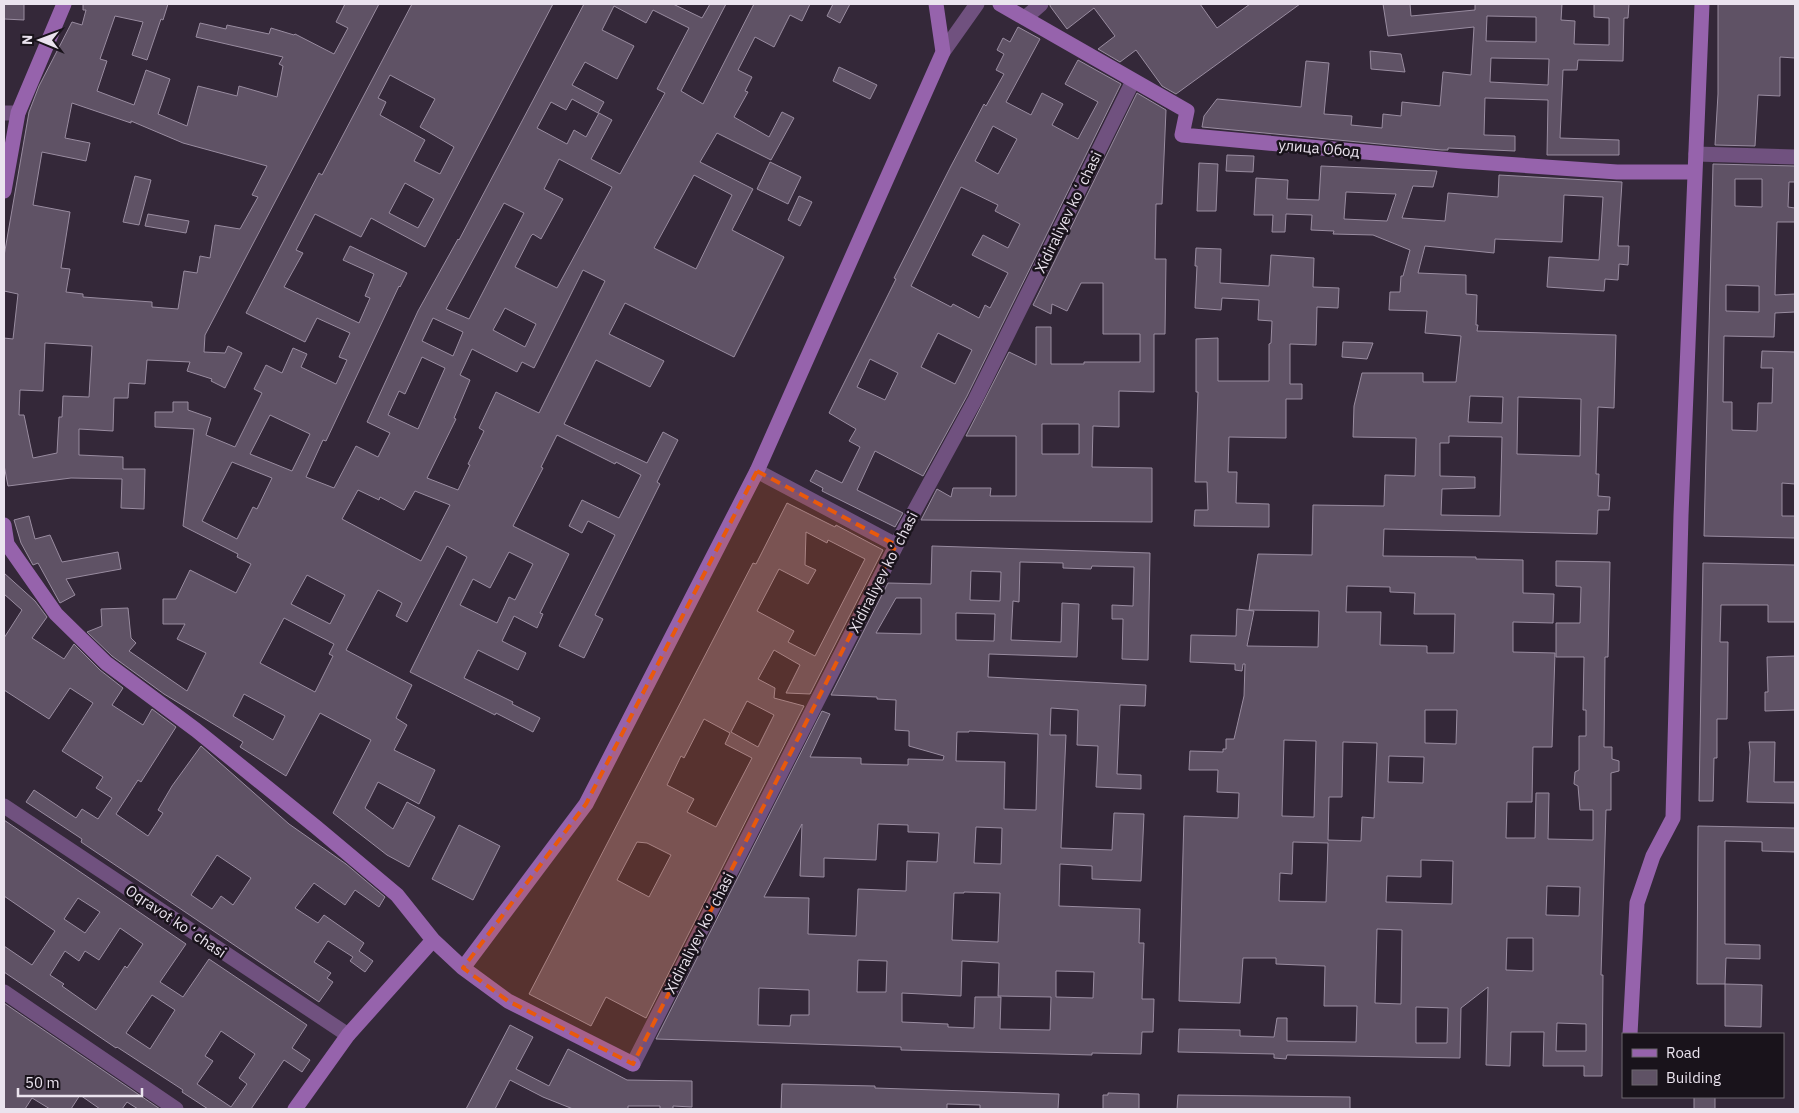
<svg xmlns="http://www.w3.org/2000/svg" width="1799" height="1113" font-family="'IBM Plex Sans',sans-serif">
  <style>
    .building { fill: #5f5265; stroke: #998ca0; fill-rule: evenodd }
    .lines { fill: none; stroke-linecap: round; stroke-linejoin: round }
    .street { stroke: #70517f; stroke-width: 15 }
    .secondary { stroke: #9663ac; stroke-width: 15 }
    .marked { fill: #e8590c; fill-opacity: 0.2; stroke: #e8590c; stroke-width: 4; stroke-dasharray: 10 6; stroke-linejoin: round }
    .labels { text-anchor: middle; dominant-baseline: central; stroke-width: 5; stroke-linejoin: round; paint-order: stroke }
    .street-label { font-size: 15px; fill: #eae3ee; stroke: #19131b }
  </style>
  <rect width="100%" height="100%" fill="#342839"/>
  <path class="building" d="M4 4H24V20L4 19Z
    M83 4H168L163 20 161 19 147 60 132 55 143 22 115 16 100 59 107 61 97 91 134 105 146 70 170 79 158 114 187 126 198 86 237 96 239 86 277 97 283 66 279 64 283 57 196 37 200 23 226 29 227 25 269 34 271 28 294 35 295 34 334 54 348 28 336 22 345 4H379L205 335 204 352 225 353 228 346 242 353 225 388 211 381 212 379 187 371 190 362 147 360 145 384 129 383 128 398H114L113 431 79 429V455L123 457V469H145L144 509 121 508 122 479 71 478 8 486 4 465V338L13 339 18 294 4 291V256L29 112 39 86 72 22 82 25 86 10H83ZM72 103 131 123V121L183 143 267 166 252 195 258 197 240 229 215 225 210 258 200 256 197 273 184 271 178 309 152 307V302L83 297V294L66 292 70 269 61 268 70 212 33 205 42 152 86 161 90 143 65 138ZM45 343 92 346 89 397 63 396 62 417H59L57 453 33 458 24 415H19L20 390 43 391Z
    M412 4H553L425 247 371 218 361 237 315 214 296 250 303 253 284 287 359 323 370 298 365 296 374 274 343 260 350 246 407 273 400 287 399 286 326 441 323 440 306 477 334 488 356 446 378 457 390 433 367 422 418 311 458 239 459 240 584 4H673L702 18 710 4H726L681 91 703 104 754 4H810L802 21 790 15 774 47 755 37 738 70 752 77 745 91 748 92 734 117 769 137 782 112 794 118 771 160 717 133 700 162 753 189 732 230 784 257 734 357 625 303 609 334 664 361 650 387 596 360 564 424 647 463 663 432 678 440 657 482 660 484 595 615 603 619 584 658 559 646 615 535 588 521 582 533 569 526 582 500 619 518 641 475 616 462 615 464 557 435 541 467 543 468 513 526 569 554 540 613 543 614 537 628 514 616 502 641 526 653 518 670 478 650 464 678 513 702 512 704 540 718 533 732 496 713 495 715 410 672 467 557 447 546 407 622 396 616 402 603 378 590 346 650 412 685 396 718 407 725 394 750 435 770 419 804 378 782 365 808 393 829 407 802 435 817 409 867 387 855 333 813 371 740 320 713 286 776 240 747 243 742 164 694 112 656 87 632 102 626 101 609 128 608 131 638 136 643 129 651 187 691 206 653 177 639 185 624H163V599H176L190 570 236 593 251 564 237 557 238 554 183 526 194 429 155 427V412H173V402H188V410L211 418 206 435 235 447 262 393 254 389 266 365 282 373 293 348 307 354 301 367 336 384 347 360 339 357 350 333 317 318 305 342 246 313 319 173 322 175ZM614 6 646 23 653 10 689 28 657 89 665 93 620 174 591 159 612 120 599 113 586 137 574 130 567 144 537 128 551 102 566 110 572 99 598 113 604 102 572 85 585 62 617 79 622 69 634 46 602 30ZM390 75 435 99 420 127 454 147 440 174 414 161 425 140 380 115 386 102 378 98ZM559 159 612 187 557 288 515 267 531 236 533 234 541 239 563 199 544 189ZM694 175 732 195 696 269 654 248ZM405 183 434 199 418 228 389 213ZM504 203 524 213 469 319 446 309ZM583 270 605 281 539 413 496 392 479 428 484 431 468 464 470 465 458 490 427 478 456 419 454 418 470 380 460 375 472 349 517 372 522 362 534 368ZM505 308 536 324 525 347 493 330ZM433 318 463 332 453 356 422 341ZM422 357 445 368 418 429 388 415 399 391 405 394ZM270 415 310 434 292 471 250 454ZM232 462 272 478 257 509 253 507 237 539 202 521ZM358 490 379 500 380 497 404 510 415 491 450 505 421 561 342 519ZM509 552 533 564 515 600 509 597 497 623 460 605 473 579 490 588ZM307 575 345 595 330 624 291 604ZM284 618 334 644 329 654 333 656 315 692 260 663ZM244 694 285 716 273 740 233 716Z
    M833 4H850L840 23 827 16Z
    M1050 4H1200L1217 28 1250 4H1300L1176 94 1162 86 1136 50 1120 62 1098 49 1115 36 1094 8 1067 29 1050 6Z
    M1383 4H1410L1411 16 1475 10V4H1562L1561 20 1575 21 1574 44 1609 45V18L1594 17V4H1629L1628 18H1624L1623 61 1578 60 1577 70H1563L1560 138 1619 140V155H1547L1548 100 1485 98 1484 135 1515 136V151L1448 148V150H1442L1202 127 1204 116 1217 99 1301 107 1306 61 1329 63 1324 114 1352 116 1351 125 1382 128 1383 114 1401 116 1402 102 1440 106 1443 72 1471 75 1474 27 1388 36ZM1487 16 1536 17V42L1486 41ZM1491 58 1549 59 1548 85 1490 82Z
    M1718 4H1795V58L1780 57V96L1758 95 1755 146 1715 145 1718 94Z
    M1018 27 1040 39 1006 102 1031 115 1042 93 1063 104 1052 125 1078 139 1098 102 1065 84 1078 60 1121 84 967 396 923 476 875 451 857 490 903 513 895 527 822 491 823 488 810 481 816 470 842 483 860 447 849 441 856 429 829 413 896 279 894 278 951 166 984 104 986 106 1004 74 996 70 1004 54 997 50 1003 38 1010 42ZM993 126 1017 139 998 174 975 161ZM961 187 998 205 995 211 1020 224 1008 248 983 235 972 255 1008 273 990 308 985 305 979 318 953 304 951 307 911 286ZM938 333 972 350 955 384 921 367ZM870 359 898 373 885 400 857 387Z
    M1370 51 1401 54 1405 72 1371 69Z
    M839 67 877 85 870 99 833 81Z
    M1137 93 1166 110 1162 204H1156L1155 259H1166L1165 334H1154V392L1119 391V427L1093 426 1092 467 1152 468V522L921 520 937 489 951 497 953 488H991L990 496H1016V436H966L1009 352 1036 365V327H1051V364H1084V362H1140V334H1103V283H1081L1067 311 1052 304 1051 314 1033 305ZM1042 424H1079V454H1042Z
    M1227 155 1254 156 1253 172 1226 171Z
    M770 162 801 177 788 204 757 189Z
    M1199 163 1218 164 1216 211H1197Z
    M1713 164 1795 166V182H1789L1788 207 1795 208V222H1777L1775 295 1795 294V312L1775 313 1774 337 1724 336 1723 402H1732V430L1757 431 1758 403H1772L1773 368H1761L1762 351 1795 352V484L1782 483V516H1795V538L1704 536ZM1735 179H1762V207L1735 206ZM1726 285 1759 286V312L1726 311Z
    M1321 166 1437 171 1433 187 1413 186 1402 218 1445 221 1448 193 1498 197 1499 175 1622 182 1618 246H1629L1628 265 1619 264 1618 280 1605 279 1604 291 1547 287 1549 257 1599 260 1603 197 1564 195 1562 242 1495 239 1494 253 1425 246 1418 273 1466 275V294L1477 295 1476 325H1478L1477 331 1616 335 1614 408 1598 407 1596 474H1599L1598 496 1610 497 1609 510H1598L1597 534 1384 529 1383 556 1476 557V559L1523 560V593L1554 594 1553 623 1513 622V652L1555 653 1552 747H1533L1532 802H1507L1506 838H1535L1536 793H1549L1548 839 1593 840V810H1580L1578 786 1574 784 1575 772 1579 770V736H1586V710H1583L1584 657H1556V623H1580L1581 587 1556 586V561L1610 562 1608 657H1605L1604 747H1612V759L1619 761V771L1611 773V810H1606L1601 975H1603L1602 1076H1584V1066H1543L1544 1032H1511L1510 1066 1486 1065 1488 987 1461 1008 1460 1058 1287 1055 1286 1059 1274 1058V1054L1178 1052 1179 1029 1240 1030V1036L1274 1037 1277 1018H1287V1041L1356 1042 1357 1006H1324L1325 966 1276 964V958H1243L1240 1003 1179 1001 1184 816 1238 818 1239 793 1217 792 1218 770H1189L1190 751 1223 752V749H1226V739H1234L1244 696 1245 664H1243L1242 671 1235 670V664L1190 662 1191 635 1236 636 1237 609 1254 611 1247 646 1318 647 1319 611 1249 610 1258 554 1312 555 1313 505 1384 506 1385 475 1415 476 1416 438 1353 437 1354 406 1362 373H1423V382H1456L1461 336 1425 333 1427 311 1389 310 1390 292H1400L1401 276H1403L1410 250 1373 235 1333 234 1334 231 1311 230 1312 215 1286 214 1285 232H1272L1273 215H1254L1256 178 1288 180 1287 199 1319 200ZM1346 192 1396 194 1387 221 1344 219ZM1470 396 1503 397 1502 423 1468 422ZM1518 397 1581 399 1580 456 1517 454ZM1449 436 1502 437 1500 516 1441 515 1442 489 1475 488V477L1440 476V443H1449ZM1347 586 1390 587V592L1415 593 1414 614H1455L1454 653H1427V646L1380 645 1381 612H1346ZM1425 710H1457L1456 744 1425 743ZM1284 740 1316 741 1314 817 1282 816ZM1343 742 1377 743 1374 818 1362 817 1361 841 1328 840 1329 797H1342ZM1389 756 1424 757 1423 783 1388 782ZM1293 842 1328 843 1326 902 1279 901 1280 873 1292 874ZM1421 860 1453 861 1452 904 1386 902 1387 876 1421 877ZM1547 886 1580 887 1579 916 1546 915ZM1377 929 1402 930 1401 1004 1375 1003ZM1507 938H1533V971L1506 970ZM1416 1007 1448 1008 1447 1043H1416ZM1557 1023 1586 1024V1051H1556Z
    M135 176 151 180 139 225 123 222Z
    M799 196 812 202 800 226 788 220Z
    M148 214 189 221 186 233 145 226Z
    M1196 248 1221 249 1220 283 1269 286 1271 255 1314 258 1313 287 1339 288 1338 308 1317 307 1316 345 1290 344V384H1302V399H1286V438L1229 437 1228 472H1237L1236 503 1269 504V527L1194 526 1195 510H1208L1207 482H1195L1198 392H1196V339L1218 338V381H1269V344L1271 343 1272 321 1258 320 1259 300 1222 298 1221 310 1195 308 1197 266H1195Z
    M1343 342 1373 343 1367 359 1342 357Z
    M787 503 835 527 836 525 883 550 810 694 786 693 800 665 774 650 758 679 775 688 774 698 804 706 646 1018 606 997 591 1026 529 994 753 563 756 564ZM806 532 827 543 828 540 865 559 815 656 788 642 794 631 757 611 779 569 808 584 816 570 805 565ZM747 701 774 715 758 747 731 732ZM704 719 730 733 725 744 752 758 716 827 687 812 694 799 667 785 681 756 684 758ZM637 842 647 843 671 855 649 897 617 880Z
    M29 516 35 539 50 535 62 562 118 552 121 569 66 579 75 595 60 603 38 563 33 565 21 543 14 520Z
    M932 546 1150 553 1148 660 1122 659 1123 619H1112V605L1133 606 1134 567 1092 566 1091 569 1063 568V563L1020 562 1019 602 1013 601 1011 640 1061 642 1062 603 1079 604 1077 657 989 654 988 677 1146 685 1145 706 1120 705 1117 774 1141 775V789L1096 787 1098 746 1077 745 1078 710 1051 708 1050 735H1066L1061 848 1112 850 1114 813 1144 814 1141 881 1092 879V866L1060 864 1059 906 1140 909 1139 943H1144L1142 999H1154L1153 1032H1142L1141 1054 1092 1053V1055L901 1050V1047L656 1039 822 711 830 714 810 757 861 758V764L908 765V759L943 760 944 756 909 746V731L895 730 896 700 877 699V697L831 695 888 583 931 584ZM971 571 1001 572 1000 601 970 600ZM896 598H921V634L876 633ZM956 613 995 614 994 641 956 640ZM969 731 1038 734 1036 810 1004 809 1005 762 956 761 957 732H969ZM802 824 800 876 824 877V858L876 860 878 824 908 825V832L939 833 937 862 907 861 906 891 858 889 856 936 808 934 809 898 764 897ZM976 827 1002 828 1001 864 974 863ZM964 892 1000 893 998 942 952 940 954 893H964ZM858 960 887 961 886 992H857ZM962 961 999 963 998 996 1051 997 1050 1030 1000 1029 1001 997H975L974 1028 948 1027V1024L902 1022V993L961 996ZM1056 971 1094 972 1093 998 1056 997ZM759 988 809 990V1015H791L790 1026 758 1025Z
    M1703 563 1795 565V622H1768V605H1721L1720 642H1728L1727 719H1717V758H1714L1713 801H1699Z
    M4 573 35 601 47 617 32 638 64 659 74 644 100 670 123 688 112 705 143 725 152 709 176 727 141 782 138 780 116 814 148 836 163 813 158 810 172 786 201 746 289 824 346 864 385 897 379 907 355 890 345 905 314 883 295 908 318 923 324 915 364 943 359 951 373 961 365 972 350 961 353 957 328 941 314 962 331 973 327 978 333 982 319 1002 81 842 82 839 26 802 34 790 76 818 82 809 98 819 112 798 96 788 103 777 62 751 93 703 70 688 49 719 4 690V638L22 610 4 594ZM217 855 251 878 233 905 221 896 212 909 191 895Z
    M1795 656V710L1765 711V692H1768L1767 657Z
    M1749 742H1775L1774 782H1795V803L1747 802 1750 752Z
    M4 820 186 944 160 982 183 997 209 959 307 1025 292 1048 310 1060 302 1072 284 1060 251 1109H208L182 1092 183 1090 117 1047 116 1048 4 972V946L32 965 55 931 4 896ZM78 898 100 912 85 933 64 919ZM120 928 143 944 127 968 125 966 96 1010 62 986 64 984 50 975 65 951 79 961 85 951 99 960ZM152 995 175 1010 150 1049 126 1033ZM221 1031 255 1054 239 1078 247 1084 231 1107 197 1084 213 1061 205 1056Z
    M459 825 500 846 473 900 432 879Z
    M1698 826 1795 828V852L1762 851V842L1725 841V944L1760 945V959L1726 958 1725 984H1697Z
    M1725 984 1762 985 1761 1027 1725 1026Z
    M4 1003 160 1109H138L127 1102 122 1109H100L80 1095 71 1109H50L32 1098 25 1109H4Z
    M510 1025 533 1037 516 1069 549 1086 568 1049 627 1080 692 1081V1107L673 1106V1109H660V1106H628V1109H573L543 1097 510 1080 495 1109H466Z
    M782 1084 875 1086V1088L1059 1094 1058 1109H980V1105L947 1104V1109H781Z
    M1108 1093 1139 1094V1109H1103V1095H1108Z
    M1178 1095 1350 1097V1109H1177Z
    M1694 1097H1715V1109H1694Z"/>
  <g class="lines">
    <path class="street" d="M1025 18 1041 4
      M943 52 977 4
      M4 113H18
      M1696 154 1795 157
      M757 471 896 545
      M4 806 348 1035
      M4 992 176 1109
      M633 1064 903 532 975 400 1133 81"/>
    <path class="secondary" d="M1000 4 1187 111 1182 135 1462 161 1617 172H1695
      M4 191 18 113 64 4
      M4 525 7 544 56 614 106 663 196 730 316 827 397 895 433 940 463 968 508 1001 633 1064
      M463 968 586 804 757 471 943 52 936 4
      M1630 1034 1637 903 1653 856 1673 818 1681 515 1702 4
      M295 1109 348 1035 433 940"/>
  </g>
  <path class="marked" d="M757 471 896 545 633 1064 508 1001 463 968 586 804Z"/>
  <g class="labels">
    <g class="street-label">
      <text transform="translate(1319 148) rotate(5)">улица Обод</text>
      <text transform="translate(1068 212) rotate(-64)">Xidiraliyev koʻchasi</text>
      <text transform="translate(883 572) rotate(-63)">Xidiraliyev koʻchasi</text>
      <text transform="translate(176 921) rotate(34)">Oqravot koʻchasi</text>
      <text transform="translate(699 933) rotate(-63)">Xidiraliyev koʻchasi</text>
    </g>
  </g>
  <rect width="1799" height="1113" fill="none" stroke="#eae3ee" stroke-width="10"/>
  <rect x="1622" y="1033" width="162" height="65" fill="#19131b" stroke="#6d666f"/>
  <rect x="1632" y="1049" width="25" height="8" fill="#9663ac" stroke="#6d666f"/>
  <text x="1666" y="1058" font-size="15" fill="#eae3ee">Road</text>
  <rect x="1632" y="1070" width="25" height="15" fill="#5f5265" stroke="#6d666f"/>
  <text x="1666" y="1083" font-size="15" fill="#eae3ee">Building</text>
  <g transform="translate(40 40) rotate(271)" stroke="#19131b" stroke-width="4" paint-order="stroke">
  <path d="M0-4L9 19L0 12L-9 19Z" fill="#eae3ee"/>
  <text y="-8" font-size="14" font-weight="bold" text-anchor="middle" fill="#eae3ee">N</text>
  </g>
  <path d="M18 1088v8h124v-8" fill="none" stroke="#eae3ee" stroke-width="2.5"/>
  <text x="25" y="1088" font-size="15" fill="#eae3ee" stroke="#19131b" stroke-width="4" paint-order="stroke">50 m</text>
</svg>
